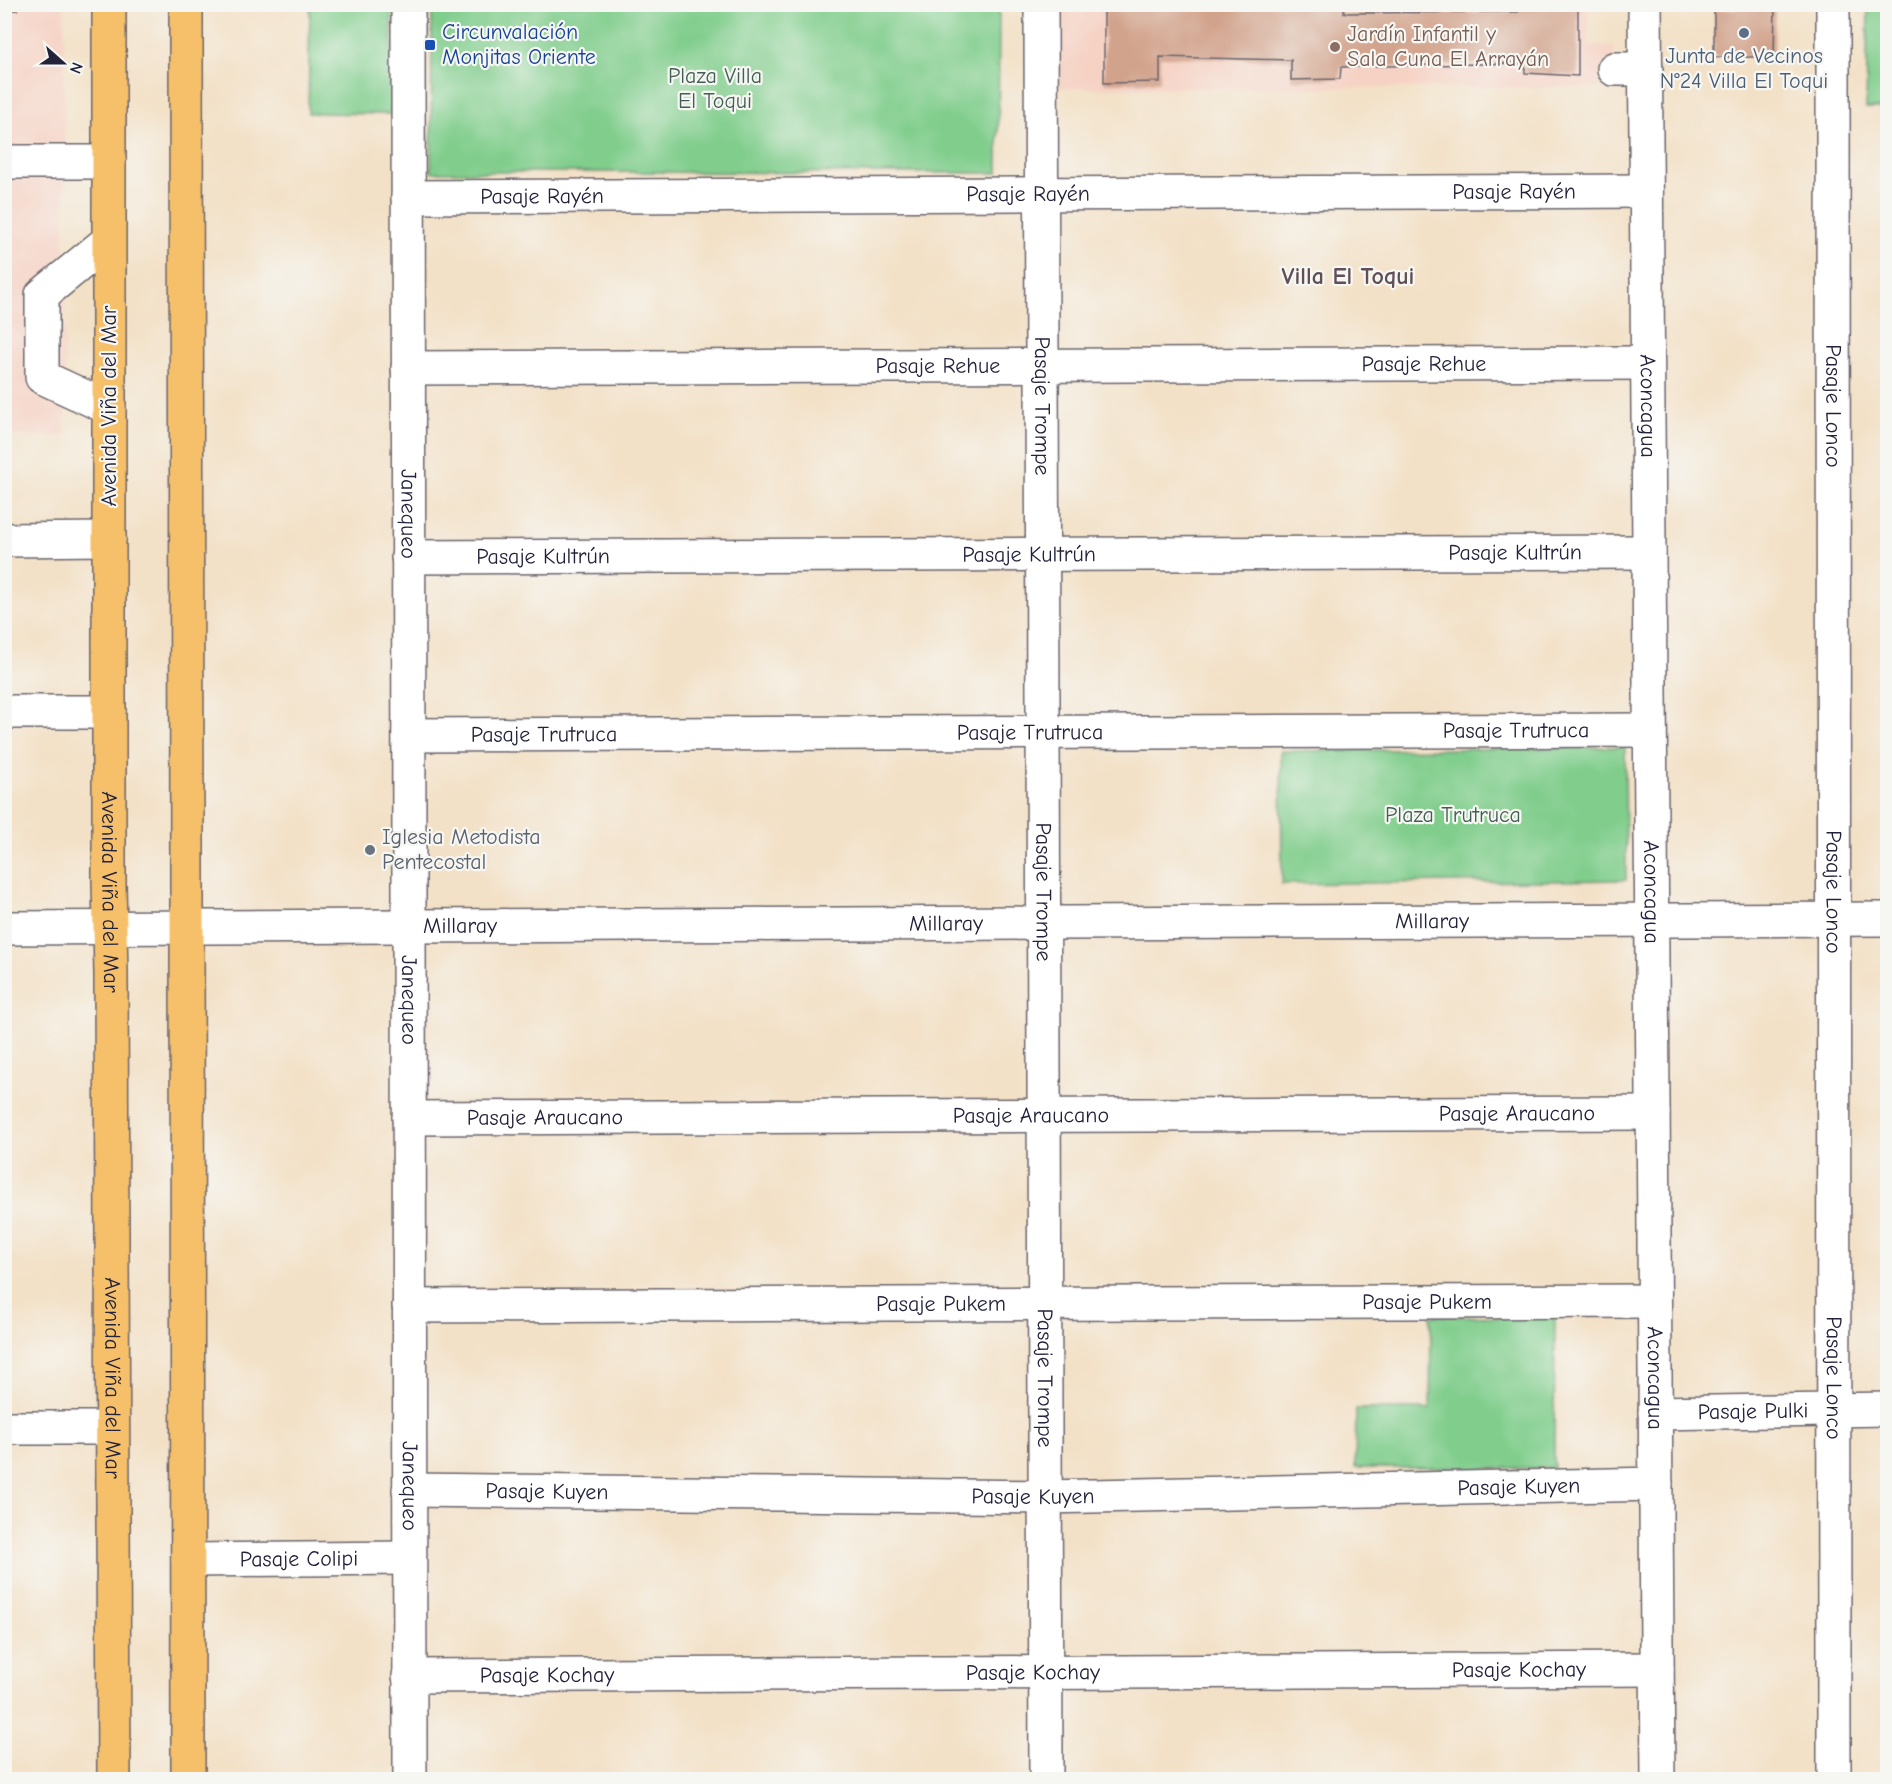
<svg xmlns="http://www.w3.org/2000/svg" width="1892" height="1784" font-family="'Comic Neue',sans-serif">
  <style>
    .built { fill: #f6d2c4 }
    .green { fill: #80cd8c; stroke: #517864; stroke-width: 1.5 }
    .building { fill: #d2a38c }
    .lines { fill: none; stroke-linecap: round; stroke-linejoin: round }
    .minor-casing { stroke: #6b656c; stroke-width: 36 }
    .major-casing { stroke: #6b656c; stroke-width: 36 }
    .minor { stroke: #fff; stroke-width: 33 }
    .major { stroke: #f6c06b; stroke-width: 33 }
    .service-dot { fill: #5c6f8a; stroke: #f6f6f2; stroke-width: 2 }
    .transit-dot { fill: #1a4fb4; stroke: #f6f6f2; stroke-width: 2 }
    .education-dot { fill: #8d6e63; stroke: #f6f6f2; stroke-width: 2 }
    .worship-dot { fill: #6b7280; stroke: #f6f6f2; stroke-width: 2 }
    .labels { text-anchor: middle; dominant-baseline: central; stroke-width: 4.5; stroke-linejoin: round; paint-order: stroke }
    .transit-label { font-size: 22px; fill: #164399; stroke: #f6f6f2; text-anchor: start }
    .education-label { font-size: 22px; fill: #785e54; stroke: #f6f6f2; text-anchor: start }
    .service-label { font-size: 22px; fill: #4e5e75; stroke: #f6f6f2 }
    .park-label { font-size: 22px; fill: #435e57; stroke: #f6f6f2 }
    .street-label { font-size: 22px; fill: #22223b; stroke: #f6f6f2 }
    .worship-label { font-size: 22px; fill: #5b616d; stroke: #f6f6f2; text-anchor: start }
    .neighbourhood-label { font-size: 24px; font-weight: bold; fill: #604f57; stroke: #f6f6f2 }
  </style>
  <rect width="100%" height="100%" fill="#f6f6f2"/>
  <filter id="ink" filterUnits="userSpaceOnUse"><feTurbulence type="fractalNoise" baseFrequency=".0167" numOctaves="2"/><feDisplacementMap in="SourceGraphic" scale="12" xChannelSelector="R" yChannelSelector="G"/><feConvolveMatrix kernelMatrix="1 2 1 2 8 2 1 2 1" color-interpolation-filters="sRGB"/></filter>
  <filter id="wash" filterUnits="userSpaceOnUse"><feTurbulence type="fractalNoise" baseFrequency=".008" numOctaves="4" result="noise"/><feDisplacementMap in="SourceGraphic" scale="24" xChannelSelector="R" yChannelSelector="G"/><feGaussianBlur stdDeviation="1.35" result="paint"/><feColorMatrix in="noise" values="0 0 0 0 0 0 0 0 0 0 0 0 0 0 0 0 0 1.4 0 .05"/><feComposite in="paint" operator="in"/></filter>
  <g filter="url(#wash)">
    <rect width="100%" height="100%" fill="#f3e1c7"/>
    <path class="built" d="M4 5H64L65 436H5Z
      M1057 5H1588V45L1614 46V87L1057 88Z"/>
    <path class="green" d="M310 5H392L391 114 308 113Z
      M432 5H999L998 173 431 172Z
      M1868 5H1887V108H1866Z
      M1625 747 1626 880 1282 884 1281 751Z
      M1431 1316 1555 1317 1554 1468H1355L1356 1409H1430Z"/>
    <g id="blocks">
      <path class="building" d="M5 4H17V10H6Z
        M1344 4V13L1518 12V4H1578V76L1525 73V63L1341 67 1340 79 1291 80V60L1160 57V82L1104 83V5Z
        M1738 4H1775L1774 57H1714V9H1738Z"/>
    </g>
  </g>
  <g filter="url(#ink)">
    <use href="#blocks" fill-opacity="0" stroke="#6b656c" stroke-width="1.5"/>
    <g class="lines">
      <defs>
        <g id="minor">
          <path id="s1" d="M408 4 410 1780"/>
          <path id="s2" d="M1041 4 1046 1780"/>
          <path id="s3" d="M1645 4 1658 1780"/>
          <path id="s4" d="M1833 4 1834 1780"/>
          <path d="M1614 69H1646"/>
          <path d="M8 162H109"/>
          <path id="s5" d="M408 197 1646 191"/>
          <path d="M108 241 42 295V377L109 408"/>
          <path id="s6" d="M408 368 1647 363"/>
          <path d="M4 540 109 539"/>
          <path id="s7" d="M408 557 1649 552"/>
          <path d="M4 712H109"/>
          <path id="s8" d="M409 735 1650 730"/>
          <path id="s9" d="M4 928 1888 919"/>
          <path id="s10" d="M409 1118 1653 1113"/>
          <path id="s11" d="M409 1306 1654 1301"/>
          <path id="s12" d="M1655 1413 1888 1409"/>
          <path d="M4 1428H112"/>
          <path id="s13" d="M409 1490 1045 1497 1656 1484"/>
          <path id="s14" d="M188 1560 409 1558"/>
          <path id="s15" d="M409 1676 1657 1669"/>
        </g>
        <g id="major">
          <path id="s16" d="M109 4V883L111 974 114 1780"/>
          <path d="M186 4 188 1780"/>
        </g>
      </defs>
      <use href="#minor" class="minor-casing"/>
      <use href="#major" class="major-casing"/>
      <use href="#minor" class="minor"/>
      <use href="#major" class="major"/>
    </g>
  </g>
  <circle class="service-dot" cx="1744" cy="33" r="6"/>
  <rect class="transit-dot" x="424" y="39" width="12" height="12" rx="3"/>
  <circle class="education-dot" cx="1335" cy="47" r="6"/>
  <circle class="worship-dot" cx="370" cy="850" r="6"/>
  <g class="labels">
    <g class="transit-label">
      <text x="442" y="32">Circunvalación<tspan x="442" dy="25">Monjitas Oriente</tspan></text>
    </g>
    <g class="education-label">
      <text x="1347" y="34">Jardín Infantil y<tspan x="1347" dy="25">Sala Cuna El Arrayán</tspan></text>
    </g>
    <g class="service-label">
      <text x="1744" y="56">Junta de Vecinos<tspan x="1744" dy="25">N°24 Villa El Toqui</tspan></text>
    </g>
    <g class="park-label">
      <text x="715" y="76">Plaza Villa<tspan x="715" dy="25">El Toqui</tspan></text>
      <text x="1453" y="815">Plaza Trutruca</text>
    </g>
    <g class="street-label">
      <text stroke="none"><textPath href="#s5" startOffset="1106">Pasaje Rayén</textPath></text>
      <text stroke="none"><textPath href="#s5" startOffset="620">Pasaje Rayén</textPath></text>
      <text stroke="none"><textPath href="#s5" startOffset="134">Pasaje Rayén</textPath></text>
      <text stroke="none"><textPath href="#s6" startOffset="1016">Pasaje Rehue</textPath></text>
      <text stroke="none"><textPath href="#s6" startOffset="530">Pasaje Rehue</textPath></text>
      <text transform="translate(109 406) rotate(-90)">Avenida Viña del Mar</text>
      <text stroke="none"><textPath href="#s2" startOffset="402">Pasaje Trompe</textPath></text>
      <text stroke="none"><textPath href="#s3" startOffset="402">Aconcagua</textPath></text>
      <text stroke="none"><textPath href="#s4" startOffset="402">Pasaje Lonco</textPath></text>
      <text stroke="none"><textPath href="#s1" startOffset="510">Janequeo</textPath></text>
      <text stroke="none"><textPath href="#s7" startOffset="1107">Pasaje Kultrún</textPath></text>
      <text stroke="none"><textPath href="#s7" startOffset="621">Pasaje Kultrún</textPath></text>
      <text stroke="none"><textPath href="#s7" startOffset="135">Pasaje Kultrún</textPath></text>
      <text stroke="none"><textPath href="#s8" startOffset="1107">Pasaje Trutruca</textPath></text>
      <text stroke="none"><textPath href="#s8" startOffset="621">Pasaje Trutruca</textPath></text>
      <text stroke="none"><textPath href="#s8" startOffset="135">Pasaje Trutruca</textPath></text>
      <text stroke="none"><textPath href="#s16" startOffset="888">Avenida Viña del Mar</textPath></text>
      <text stroke="none"><textPath href="#s2" startOffset="888">Pasaje Trompe</textPath></text>
      <text stroke="none"><textPath href="#s3" startOffset="888">Aconcagua</textPath></text>
      <text stroke="none"><textPath href="#s4" startOffset="888">Pasaje Lonco</textPath></text>
      <text stroke="none"><textPath href="#s9" startOffset="1428">Millaray</textPath></text>
      <text stroke="none"><textPath href="#s9" startOffset="942">Millaray</textPath></text>
      <text stroke="none"><textPath href="#s9" startOffset="456">Millaray</textPath></text>
      <text stroke="none"><textPath href="#s1" startOffset="996">Janequeo</textPath></text>
      <text stroke="none"><textPath href="#s10" startOffset="1108">Pasaje Araucano</textPath></text>
      <text stroke="none"><textPath href="#s10" startOffset="622">Pasaje Araucano</textPath></text>
      <text stroke="none"><textPath href="#s10" startOffset="136">Pasaje Araucano</textPath></text>
      <text stroke="none"><textPath href="#s11" startOffset="1018">Pasaje Pukem</textPath></text>
      <text stroke="none"><textPath href="#s11" startOffset="532">Pasaje Pukem</textPath></text>
      <text stroke="none"><textPath href="#s16" startOffset="1374">Avenida Viña del Mar</textPath></text>
      <text stroke="none"><textPath href="#s2" startOffset="1374">Pasaje Trompe</textPath></text>
      <text stroke="none"><textPath href="#s3" startOffset="1374">Aconcagua</textPath></text>
      <text stroke="none"><textPath href="#s4" startOffset="1374">Pasaje Lonco</textPath></text>
      <text stroke="none"><textPath href="#s12" startOffset="98">Pasaje Pulki</textPath></text>
      <text stroke="none"><textPath href="#s1" startOffset="1482">Janequeo</textPath></text>
      <text stroke="none"><textPath href="#s13" startOffset="1110">Pasaje Kuyen</textPath></text>
      <text stroke="none"><textPath href="#s13" startOffset="138">Pasaje Kuyen</textPath></text>
      <text stroke="none"><textPath href="#s13" startOffset="624">Pasaje Kuyen</textPath></text>
      <text stroke="none"><textPath href="#s14" startOffset="111">Pasaje Colipi</textPath></text>
      <text stroke="none"><textPath href="#s15" startOffset="1110">Pasaje Kochay</textPath></text>
      <text stroke="none"><textPath href="#s15" startOffset="624">Pasaje Kochay</textPath></text>
      <text stroke="none"><textPath href="#s15" startOffset="138">Pasaje Kochay</textPath></text>
    </g>
    <g class="worship-label">
      <text x="382" y="837">Iglesia Metodista<tspan x="382" dy="25">Pentecostal</tspan></text>
    </g>
    <g class="neighbourhood-label">
      <text x="1348" y="276">Villa El Toqui</text>
    </g>
  </g>
  <rect width="1892" height="1784" fill="none" stroke="#f6f6f2" stroke-width="24"/>
  <g transform="translate(63 63) rotate(111)" stroke="#f6f6f2" stroke-width="4.5" paint-order="stroke">
  <path d="M0-4.5L10 22L0 15L-10 22Z" fill="#22223b"/>
  <text y="-9" font-size="16" font-weight="bold" text-anchor="middle" fill="#22223b">N</text>
  </g>
</svg>
